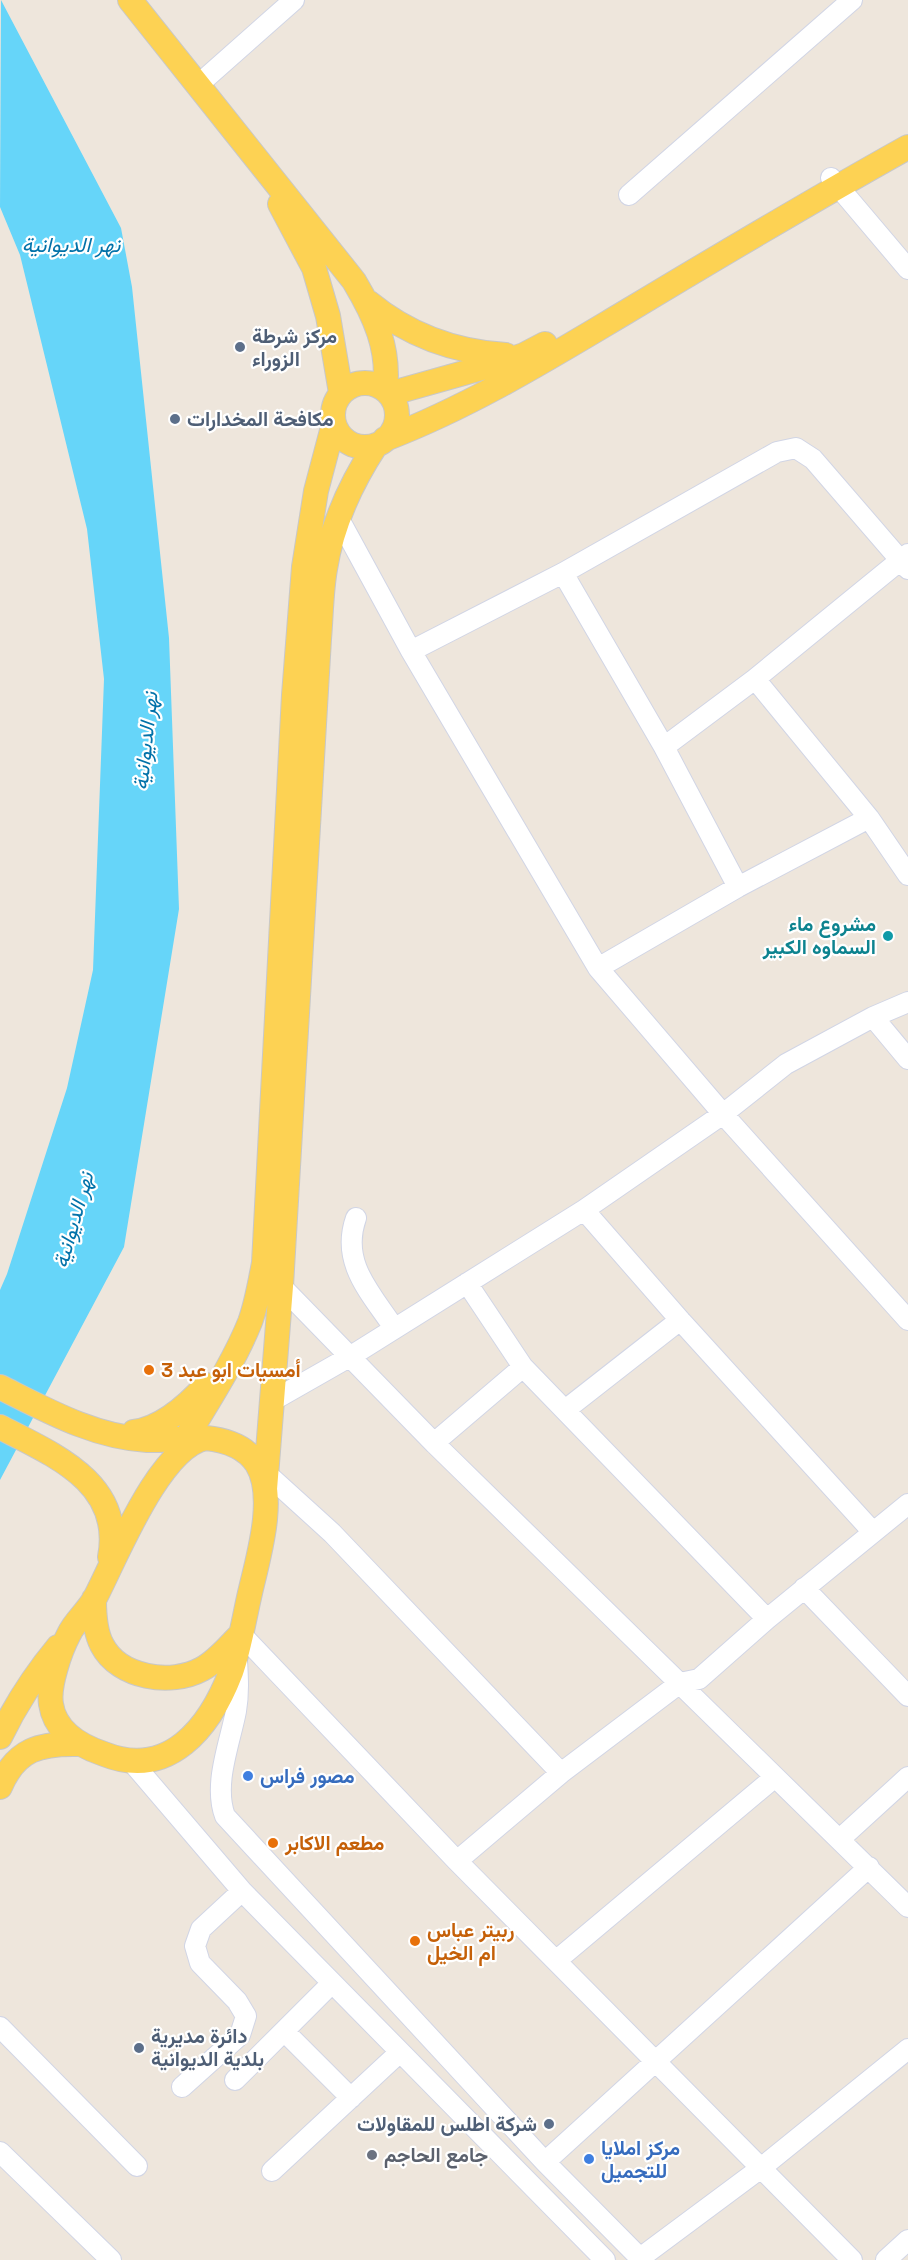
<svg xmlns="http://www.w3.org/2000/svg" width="908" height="2260" font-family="'Space Grotesk',Vazirmatn,sans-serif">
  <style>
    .water { fill: #66d5f9 }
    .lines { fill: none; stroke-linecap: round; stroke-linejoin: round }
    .minor-casing { stroke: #d1d5e5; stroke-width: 22 }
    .major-casing { stroke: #c8c8c8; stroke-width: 26 }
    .minor { stroke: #fff; stroke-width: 20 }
    .major { stroke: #fdd253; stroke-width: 24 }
    .service-dot { fill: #5c6f8a; stroke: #fff; stroke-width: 2 }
    .culture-dot { fill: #0f9aa8; stroke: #fff; stroke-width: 2 }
    .food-dot { fill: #e8710a; stroke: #fff; stroke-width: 2 }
    .shop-dot { fill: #3f7fe0; stroke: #fff; stroke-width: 2 }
    .worship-dot { fill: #6b7280; stroke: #fff; stroke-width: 2 }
    .labels { text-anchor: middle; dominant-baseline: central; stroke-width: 4.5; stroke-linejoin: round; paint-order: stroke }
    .service-label { font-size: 20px; font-weight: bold; fill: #4e5e75; stroke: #fff; text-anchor: start }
    .culture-label { font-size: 20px; font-weight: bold; fill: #0d838f; stroke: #fff; text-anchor: end }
    .food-label { font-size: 20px; font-weight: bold; fill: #c56008; stroke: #fff; text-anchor: start }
    .shop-label { font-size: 20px; font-weight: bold; fill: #366cbe; stroke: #fff; text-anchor: start }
    .worship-label { font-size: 20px; font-weight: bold; fill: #5b616d; stroke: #fff; text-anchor: start }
    .water-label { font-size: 21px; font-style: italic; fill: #0272a9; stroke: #fff }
  </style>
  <rect width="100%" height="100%" fill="#eee6dc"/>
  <path class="water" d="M1 0 121 228 132 287 169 638 179 909 124 1247 0 1480V1290L7 1274 67 1088 93 970 104 679 87 529 20 255 0 207Z"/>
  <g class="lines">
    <defs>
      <path id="minor" d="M198 85 294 0
        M831 178 908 269
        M629 195 852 0
        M338 517 411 651 598 968 723 1114 908 1320
        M563 573 664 747 738 887
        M411 651 563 573 777 452 796 448 813 459 908 569
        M755 679 869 818 908 875
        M664 747 755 679 908 554
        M598 968 738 887 869 818
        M873 1017 908 1059
        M584 1210 680 1320 872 1531
        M356 1218C340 1263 371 1293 394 1328
        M467 1283 523 1367 767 1619
        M281 1286 434 1443 908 1907
        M272 1401 351 1356 584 1210 723 1114 786 1064 873 1017 908 1002
        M565 1410 680 1320
        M434 1443 523 1367
        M257 1465 332 1533 561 1773
        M804 1588 908 1696
        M241 1634 457 1861 852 2260
        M237 1660C238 1677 239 1693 236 1711 230 1743 213 1784 225 1816L545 2162 642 2260
        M131 1761 242 1891 605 2260
        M840 1839 908 1777
        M457 1861 561 1773 680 1683 699 1679 767 1619 908 1504
        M557 1960 775 1777
        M0 2027 137 2166
        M284 2031 351 2098
        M235 2080 332 1983
        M182 2087 240 2035 246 2016 237 2001 200 1963 195 1946 201 1929 242 1891
        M0 2152 111 2260
        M545 2162 869 1867
        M272 2171 400 2052
        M640 2258 761 2168 908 2049
        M886 2260 908 2240"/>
      <path id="major" d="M130 0 354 281C375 316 390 349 385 390
        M280 204 314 268 328 316 341 393
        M368 302C408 335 454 352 506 355
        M333 415a32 32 0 1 1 64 0a32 32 0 1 1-64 0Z
        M389 394 503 362 524 355 545 344
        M385 439C471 406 547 359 626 312 719 256 813 200 908 147
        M0 1387C46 1410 94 1437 147 1440 163 1440 181 1439 197 1438
        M0 1427C54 1455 124 1483 110 1557
        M134 1432C163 1428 187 1406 206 1385
        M206 1438C225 1440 246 1447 257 1464 277 1497 258 1558 250 1593 244 1619 240 1646 231 1672 210 1727 169 1780 104 1754 80 1746 55 1732 51 1704 48 1686 60 1651 69 1634 75 1621 88 1611 95 1598 116 1558 159 1447 206 1438Z
        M175 1457C200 1413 231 1369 250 1322 257 1303 260 1283 264 1263L294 695 304 567 316 491 334 423
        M265 1489 281 1286 319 639C321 616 321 592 325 569 332 524 351 483 376 445
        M94 1599C94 1613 95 1632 102 1645 119 1678 171 1686 202 1669 217 1661 228 1647 240 1635
        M0 1737C16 1704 34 1676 58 1647
        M0 1787C16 1749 40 1743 79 1744"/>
    </defs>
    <use href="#minor" class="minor-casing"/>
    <use href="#major" class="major-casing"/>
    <use href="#minor" class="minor"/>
    <use href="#major" class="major"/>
  </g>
  <g class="service-dot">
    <circle cx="240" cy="347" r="6"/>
    <circle cx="175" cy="419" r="6"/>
    <circle cx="139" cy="2048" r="6"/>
    <circle cx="549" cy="2124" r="6"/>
  </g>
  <circle class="culture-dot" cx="888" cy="936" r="6"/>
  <g class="food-dot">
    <circle cx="149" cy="1370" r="6"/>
    <circle cx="273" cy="1843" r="6"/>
    <circle cx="415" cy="1941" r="6"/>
  </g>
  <g class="shop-dot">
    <circle cx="248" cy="1776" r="6"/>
    <circle cx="589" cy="2159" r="6"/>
  </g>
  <circle class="worship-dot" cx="372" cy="2155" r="6"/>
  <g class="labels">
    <g class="service-label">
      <text x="252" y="336">مركز شرطة<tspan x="252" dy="23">الزوراء</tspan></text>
      <text x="187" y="419">مكافحة المخدارات</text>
      <text x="151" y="2036">دائرة مديرية<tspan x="151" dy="23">بلدية الديوانية</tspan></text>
      <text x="537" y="2124" text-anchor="end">شركة اطلس للمقاولات</text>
    </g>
    <g class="culture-label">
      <text x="876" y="924">مشروع ماء<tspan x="876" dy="23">السماوه الكبير</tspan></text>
    </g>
    <g class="food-label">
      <text x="161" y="1370">أمسيات ابو عبد 3</text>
      <text x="285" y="1843">مطعم الاكابر</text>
      <text x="427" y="1930">ربيتر عباس<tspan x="427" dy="23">ام الخيل</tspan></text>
    </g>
    <g class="shop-label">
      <text x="260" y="1776">مصور فراس</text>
      <text x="601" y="2148">مركز املايا<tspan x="601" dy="23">للتجميل</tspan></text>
    </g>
    <g class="worship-label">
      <text x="384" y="2155">جامع الحاجم</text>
    </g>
    <g class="water-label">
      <text x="71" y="244">نهر الديوانية</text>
      <text transform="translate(145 741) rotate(-84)">نهر الديوانية</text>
      <text transform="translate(73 1220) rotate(-74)">نهر الديوانية</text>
    </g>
  </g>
</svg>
